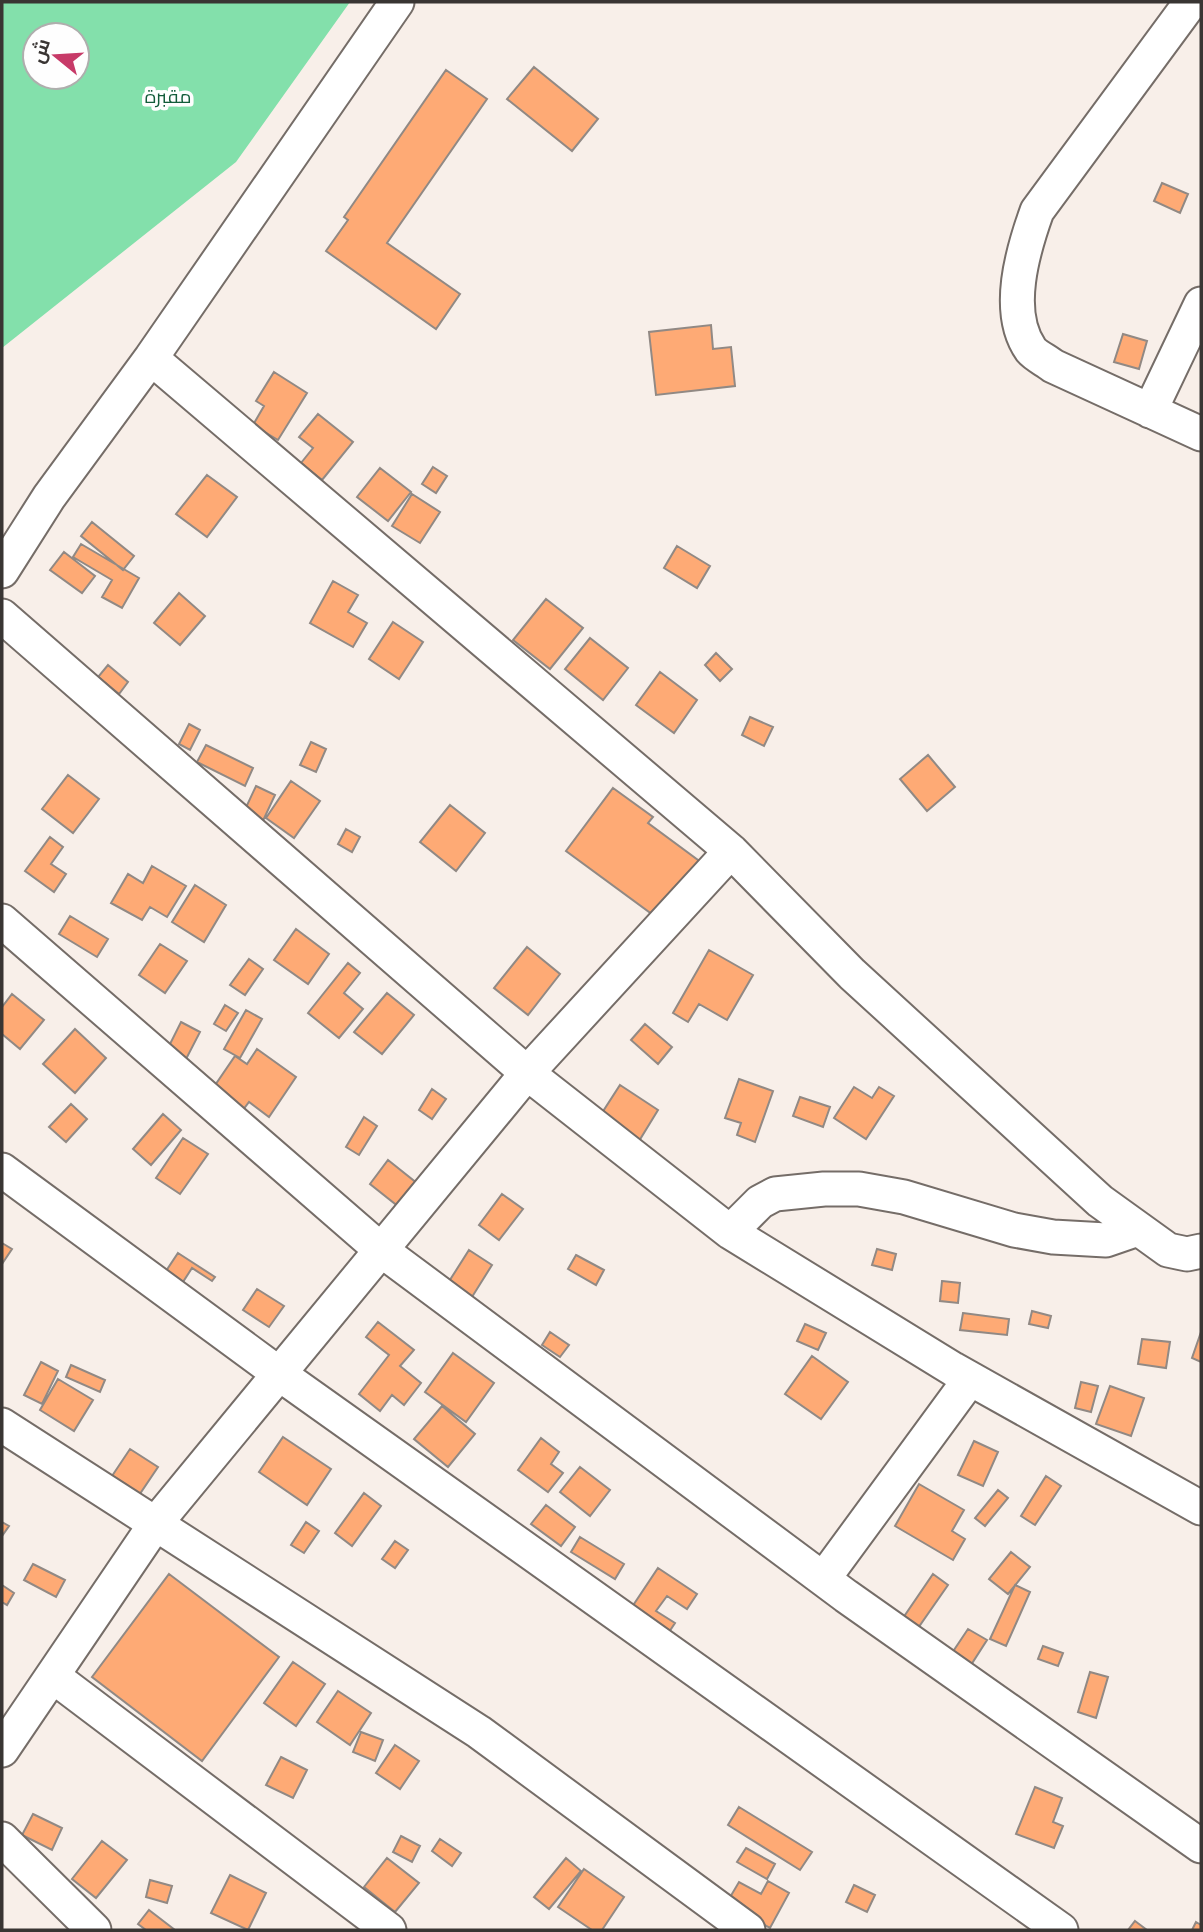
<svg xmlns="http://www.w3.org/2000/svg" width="1203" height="1932" font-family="'DM Sans',Cairo,sans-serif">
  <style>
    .green { fill: #83e0ab; fill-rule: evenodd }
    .building { fill: #feaa75; stroke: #918984; stroke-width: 2 }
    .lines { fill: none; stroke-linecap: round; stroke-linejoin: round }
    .street-casing { stroke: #756d68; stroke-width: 37 }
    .street { stroke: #fff; stroke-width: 33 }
    .labels { text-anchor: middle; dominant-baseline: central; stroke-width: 7; stroke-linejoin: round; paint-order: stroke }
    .park-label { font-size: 19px; fill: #125c3a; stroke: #fefefe }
  </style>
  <rect width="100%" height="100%" fill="#f8efe9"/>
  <path class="green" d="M2 2H350L236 162 2 348ZM35 35H77V77H35Z"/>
  <path class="building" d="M534 67 598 119 572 151 507 99Z
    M446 70 487 99 387 243 460 294 436 329 326 251 348 220 344 217Z
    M1162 183 1188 194 1180 213 1154 201Z
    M711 325 713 349 731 347 735 386 656 395 649 332Z
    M1123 334 1147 341 1139 369 1114 362Z
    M274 372 307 393 278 440 253 425 264 406 256 401Z
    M318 414 353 442 322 480 301 463 313 448 299 437Z
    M433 467 447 476 436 493 422 484Z
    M380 468 411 492 388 521 357 497Z
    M207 475 237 497 207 537 176 514Z
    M412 494 440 512 420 543 392 526Z
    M92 522 134 556 123 570 81 536Z
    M81 544 139 578 122 608 102 597 112 580 73 557Z
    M677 546 710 566 697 588 664 568Z
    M64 552 95 576 82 593 50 570Z
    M333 581 358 595 348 612 367 623 353 647 310 623Z
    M179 593 205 616 180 645 154 623Z
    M546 599 583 628 550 669 513 640Z
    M393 622 423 642 399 679 369 659Z
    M590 638 628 668 603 700 565 669Z
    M716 653 732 669 720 681 705 665Z
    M108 665 128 682 119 694 98 677Z
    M660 672 697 700 674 733 636 705Z
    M750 717 773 727 764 746 742 735Z
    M189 724 200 730 190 750 179 744Z
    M311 742 326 749 316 772 300 765Z
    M206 745 253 768 245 786 197 762Z
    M928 755 955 787 927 811 900 779Z
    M68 775 99 799 73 833 42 809Z
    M291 781 320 801 294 838 266 818Z
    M256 786 275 795 261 825 242 816Z
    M613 788 653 817 648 823 702 863 660 920 566 851Z
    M450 805 485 833 456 871 420 842Z
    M346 829 360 837 352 852 338 844Z
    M50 837 63 847 51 864 66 874 54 892 25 871Z
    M152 866 186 886 167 917 150 907 142 920 111 903 128 874 143 883Z
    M195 885 226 905 204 942 172 922Z
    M70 916 108 939 97 957 59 934Z
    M296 929 329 954 308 984 274 960Z
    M160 944 187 961 165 993 139 975Z
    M527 947 560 974 528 1015 494 988Z
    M709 950 753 975 727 1020 699 1004 688 1022 673 1013Z
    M249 959 263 969 245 995 230 985Z
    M348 963 360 973 344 993 363 1009 339 1038 308 1013Z
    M387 993 414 1015 382 1054 354 1032Z
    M12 994 44 1020 20 1049 2 1034V1007Z
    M225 1005 238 1013 226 1031 214 1024Z
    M246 1010 262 1019 240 1058 224 1049Z
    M181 1022 200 1032 184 1063 165 1054Z
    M645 1024 672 1047 658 1064 631 1040Z
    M75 1029 106 1058 75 1093 43 1064Z
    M257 1049 296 1077 269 1117 249 1102 237 1118 207 1097 235 1056 247 1064Z
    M739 1079 773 1091 755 1142 737 1135 741 1123 725 1118Z
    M620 1085 658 1110 639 1141 600 1116Z
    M854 1087 872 1098 879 1087 894 1096 866 1139 834 1118Z
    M432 1089 446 1099 432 1119 419 1110Z
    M800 1097 830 1107 823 1127 793 1116Z
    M71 1104 87 1119 66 1142 49 1127Z
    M163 1114 181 1130 151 1165 133 1149Z
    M364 1117 377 1126 359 1155 346 1147Z
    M183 1138 208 1154 180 1194 156 1178Z
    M388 1160 418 1184 399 1207 370 1184Z
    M502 1194 523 1209 499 1240 479 1225Z
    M2 1243 12 1249 2 1264Z
    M877 1249 896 1254 892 1270 872 1265Z
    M469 1250 492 1265 472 1297 448 1283Z
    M178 1253 215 1277 212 1281 192 1268 181 1285 164 1274Z
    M576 1255 604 1270 596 1285 568 1269Z
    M942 1281 960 1283 958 1303 940 1301Z
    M257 1289 284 1306 269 1327 243 1310Z
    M1032 1311 1051 1316 1048 1328 1029 1324Z
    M963 1313 1009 1319 1007 1335 960 1330Z
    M378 1322 414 1350 400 1366 421 1383 404 1405 392 1395 380 1411 359 1394 389 1355 366 1337Z
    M805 1324 826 1333 818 1350 797 1341Z
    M550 1332 569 1345 560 1357 542 1345Z
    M1201 1332V1362L1192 1358Z
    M1142 1339 1170 1342 1166 1368 1138 1364Z
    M453 1353 494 1383 466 1422 425 1392Z
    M812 1356 848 1382 821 1419 785 1394Z
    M41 1362 58 1371 42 1404 24 1395Z
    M71 1365 105 1380 100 1392 66 1377Z
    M58 1379 93 1400 74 1431 40 1410Z
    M1081 1382 1098 1386 1091 1412 1075 1408Z
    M1110 1386 1144 1398 1131 1436 1096 1424Z
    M442 1406 475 1434 448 1467 414 1439Z
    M283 1437 331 1469 307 1505 259 1472Z
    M541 1438 559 1452 551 1464 563 1473 548 1492 518 1470Z
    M974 1441 998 1452 983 1486 958 1475Z
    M130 1449 158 1467 127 1513 100 1494Z
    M580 1467 610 1490 590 1516 560 1492Z
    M1046 1476 1061 1486 1035 1525 1021 1516Z
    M919 1484 964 1510 952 1531 965 1539 953 1560 895 1526Z
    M998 1490 1008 1498 985 1526 975 1518Z
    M364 1493 381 1506 352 1546 335 1533Z
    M546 1505 575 1527 561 1546 531 1524Z
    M2 1522 9 1526 2 1536Z
    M306 1522 319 1531 304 1553 291 1545Z
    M580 1537 624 1564 615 1579 571 1552Z
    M395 1541 408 1550 395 1568 382 1559Z
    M1011 1552 1030 1567 1008 1594 989 1579Z
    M33 1564 65 1580 56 1597 24 1580Z
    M658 1568 697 1594 687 1609 667 1596 656 1611 675 1623 665 1638 628 1613Z
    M169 1574 279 1657 202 1761 92 1677Z
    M933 1574 948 1585 918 1628 903 1618Z
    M2 1585 14 1593 7 1605 2 1602Z
    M1015 1585 1030 1592 1006 1646 990 1639Z
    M968 1629 987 1640 969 1668 950 1656Z
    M1043 1646 1063 1653 1058 1666 1038 1659Z
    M293 1662 325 1684 296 1726 264 1703Z
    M1090 1672 1108 1677 1096 1718 1078 1712Z
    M338 1691 371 1713 350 1745 317 1722Z
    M361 1732 383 1740 375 1761 353 1752Z
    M395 1745 419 1761 400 1789 376 1773Z
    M281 1757 307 1770 293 1798 266 1785Z
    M1035 1787 1062 1798 1053 1822 1063 1826 1054 1848 1016 1834Z
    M739 1807 812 1852 800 1870 728 1825Z
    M33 1814 62 1828 52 1850 22 1835Z
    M401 1836 420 1846 412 1862 393 1852Z
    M440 1839 461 1853 452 1866 432 1851Z
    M102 1841 127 1860 96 1898 72 1879Z
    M746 1848 775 1864 767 1879 737 1862Z
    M387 1858 419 1883 395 1912 364 1887Z
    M566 1858 581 1871 549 1909 534 1897Z
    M584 1869 624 1897 602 1930H592L558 1907Z
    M230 1875 266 1893 248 1930 211 1913Z
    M150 1880 172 1886 167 1903 146 1897Z
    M768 1881 789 1893 770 1928 726 1904 739 1882 761 1894Z
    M854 1885 875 1895 867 1912 846 1902Z
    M149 1910 175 1930H146L138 1924Z
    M1135 1921 1147 1930H1128Z
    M1196 1922 1201 1925V1930H1192Z"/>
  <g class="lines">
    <defs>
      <path id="street" d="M1191 2 1037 211C1023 250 1004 312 1031 350 1036 356 1047 361 1053 366L1201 434
        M151 358 731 851 852 974 1100 1201 1168 1250 1187 1254 1201 1251
        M1150 411 1201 304
        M2 571 49 497 151 358 397 2
        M2 616 527 1073 730 1232 953 1369 1201 1508
        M2 921 381 1250 846 1596 1201 1846
        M2 1170 278 1373 1061 1930
        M730 1232 760 1202 775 1194 824 1189H859L904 1197 1014 1230 1053 1237 1106 1240 1138 1229
        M2 1425 479 1732 748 1930
        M824 1578 970 1379
        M54 1677 389 1930
        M2 1750 156 1523 527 1073 731 851
        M2 1839 94 1930"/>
    </defs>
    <use href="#street" class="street-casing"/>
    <use href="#street" class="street"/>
  </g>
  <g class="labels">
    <g class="park-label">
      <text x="168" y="96">مقبرة</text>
    </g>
  </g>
  <rect width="1203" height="1932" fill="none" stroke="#393533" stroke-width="7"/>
  <g transform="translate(56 56) rotate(288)"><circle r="33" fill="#fefefe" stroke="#afaead" stroke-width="2"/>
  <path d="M0-5L12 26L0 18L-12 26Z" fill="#c73a68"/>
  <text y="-10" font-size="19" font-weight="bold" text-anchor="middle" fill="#393533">ش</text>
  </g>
</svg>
